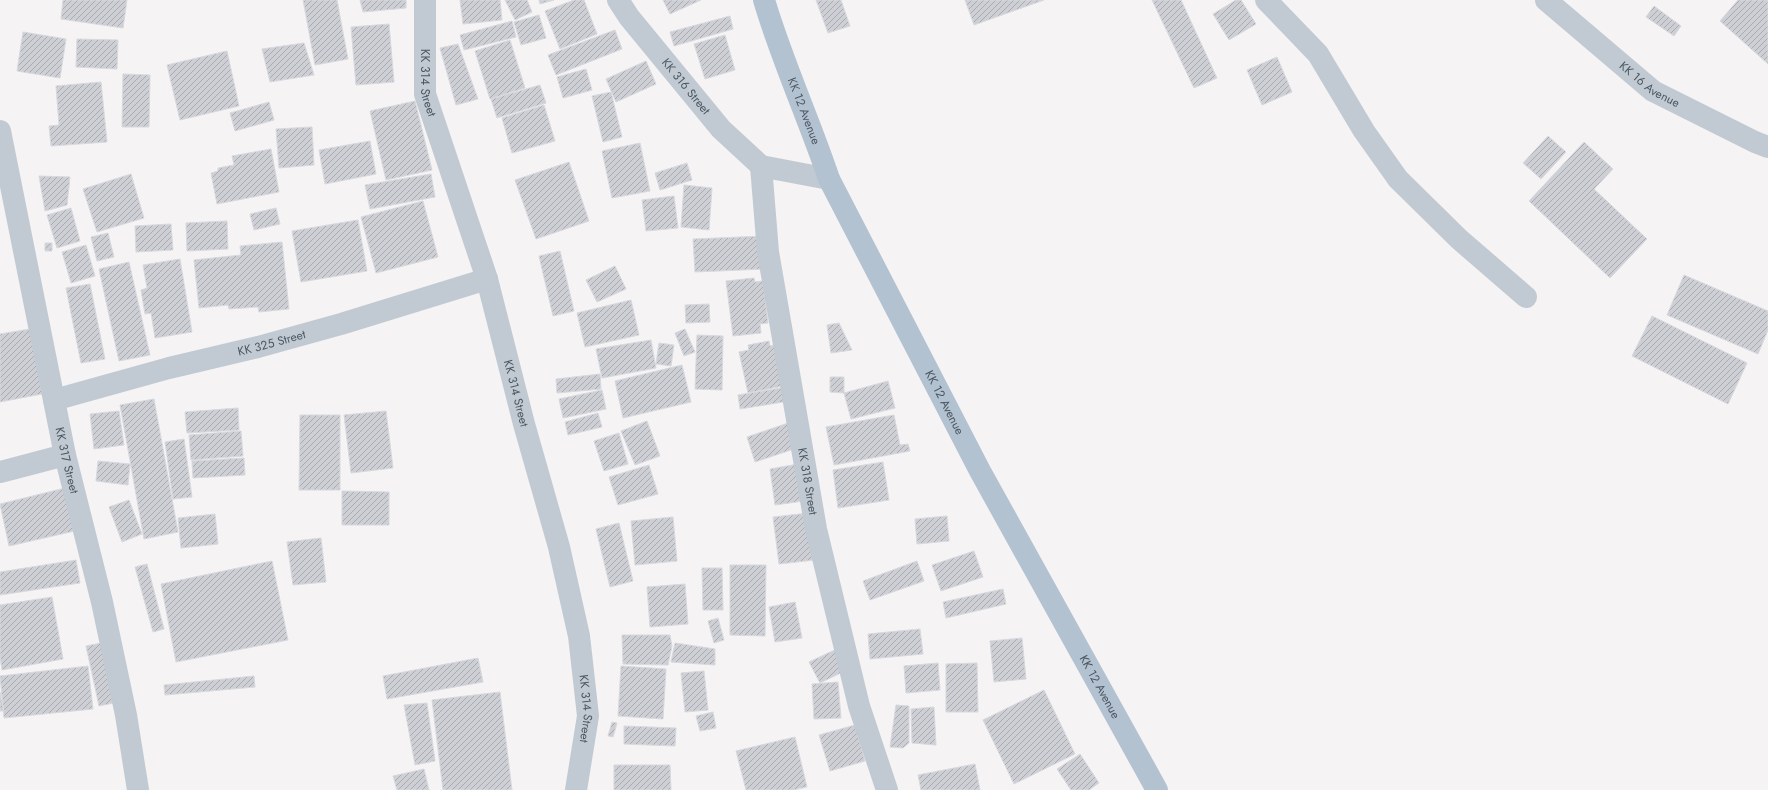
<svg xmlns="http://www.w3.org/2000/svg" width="1768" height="790" font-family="Jost,sans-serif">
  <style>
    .building { fill: url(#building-hatch); stroke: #d7d9de }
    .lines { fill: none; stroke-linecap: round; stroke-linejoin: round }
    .minor { stroke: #c1cad2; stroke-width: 22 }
    .major { stroke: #b3c2d1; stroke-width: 22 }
    .labels { text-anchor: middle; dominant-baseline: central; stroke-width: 3; stroke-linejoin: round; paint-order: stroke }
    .street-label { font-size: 12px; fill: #4a5661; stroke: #fff }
  </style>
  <defs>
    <pattern id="building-hatch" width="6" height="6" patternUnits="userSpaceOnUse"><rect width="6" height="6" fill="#cdcfd5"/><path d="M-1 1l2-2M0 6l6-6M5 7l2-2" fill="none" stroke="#a8abb0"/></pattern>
  </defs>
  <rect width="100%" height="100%" fill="#f5f3f3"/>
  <path class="building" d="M63 0H127L123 28 61 19Z
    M303 0H337L348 59 315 65Z
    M360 0H406V8L363 12Z
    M460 0H500L502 20 463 24Z
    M505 0H527L532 12 515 20Z
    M539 0H554L540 4Z
    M574 0H584L597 34 560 49 545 11Z
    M663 0H701L670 14Z
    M816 0H841L850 26 828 33Z
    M965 0H1044L974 25Z
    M1152 0H1181L1217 78 1194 88Z
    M1236 0H1241L1256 24 1229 40 1213 14Z
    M1738 0H1768V64L1720 21Z
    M1654 6 1681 26 1674 36 1646 17Z
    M539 15 546 38 521 45 514 22Z
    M730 16 733 29 674 46 670 32Z
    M512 21 516 37 464 50 460 35Z
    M389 24 394 82 356 85 351 27Z
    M615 30 622 49 556 75 548 55Z
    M23 32 66 39 60 78 17 71Z
    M725 35 735 70 705 79 694 44Z
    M77 39 118 40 117 69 76 67Z
    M510 40 525 88 490 99 475 51Z
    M304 43 314 75 270 82 262 49Z
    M458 44 478 99 456 105 440 48Z
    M227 51 239 106 180 120 167 65Z
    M1277 57 1292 92 1262 105 1247 70Z
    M646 61 656 84 616 102 606 79Z
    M586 69 592 90 563 98 557 77Z
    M123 74 150 75 149 127H122Z
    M101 82 107 142 51 146 49 126 59 125 56 86Z
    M540 85 546 103 497 118 491 99Z
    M611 92 622 137 603 142 592 96Z
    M415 101 432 170 386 180 370 111Z
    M269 102 274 120 235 131 230 113Z
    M544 105 555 141 512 153 502 118Z
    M312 127 314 165 279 168 276 129Z
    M1548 136 1566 152 1541 179 1523 163Z
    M370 141 376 174 325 184 319 150Z
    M1584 142 1613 169 1594 189 1647 239 1610 278 1529 201Z
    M640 143 650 191 612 198 602 151Z
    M271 149 279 192 217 204 211 173 218 171V168L234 165 232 156Z
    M569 162 589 221 536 239 515 180Z
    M687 163 692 180 660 190 655 173Z
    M131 174 144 218 97 232 83 189Z
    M431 174 435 197 370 209 365 185Z
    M39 176 70 177 67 205 45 211Z
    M684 185 712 188 709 230 681 227Z
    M674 196 678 228 646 231 642 200Z
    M423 201 438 257 376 273 361 217Z
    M71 208 80 241 57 248 47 215Z
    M276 208 280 224 254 230 250 214Z
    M358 220 367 271 301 282 292 231Z
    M227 221 228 249 187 251 186 223Z
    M171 224 173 250 136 252 135 226Z
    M108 233 114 257 97 261 91 237Z
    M764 236 765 269 695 272 693 239Z
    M282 242 289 309 259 312 258 307 229 309 228 305 199 308 194 260 241 255 240 246Z
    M45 243H52V251H45Z
    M86 245 95 276 71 283 62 252Z
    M560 251 574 311 553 316 539 256Z
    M180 259 192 332 155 338 151 313 145 314 141 290 147 288 143 265Z
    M129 262 150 355 119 361 99 269Z
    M615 266 626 289 597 302 586 280Z
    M1684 275 1768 311V330L1758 354 1667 315Z
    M754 278 755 282 763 281 768 323 760 324 761 333 733 336 726 281Z
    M90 284 105 359 81 363 66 288Z
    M631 300 639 335 585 347 577 313Z
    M709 304 710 322 686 323 685 305Z
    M1652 316 1747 363 1728 404 1632 356Z
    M839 323 852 350 831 353 827 325Z
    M30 329 42 394 0 402V334Z
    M685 329 695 352 684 356 675 333Z
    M697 335 723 336 722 390 695 389Z
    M651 340 656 368 602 378 596 349Z
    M769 341 770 346 780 344 788 385 748 393 739 352 749 350 748 345Z
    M659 343 674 345 671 366 656 364Z
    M682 365 691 402 623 418 615 381Z
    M600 374 601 389 557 393 556 379Z
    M830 377H844V393L830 392Z
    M888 381 895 408 851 419 844 393Z
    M787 387 790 401 740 409 738 395Z
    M602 390 606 409 563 418 559 399Z
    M154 399 178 532 144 539 120 405Z
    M238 408 239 430 187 433 185 412Z
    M119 411 124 445 94 449 90 414Z
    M386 411 393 468 351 473 344 415Z
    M598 413 602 427 568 435 565 422Z
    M300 415H340V490H299Z
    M894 415 900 445 908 444 910 451 834 465 826 427Z
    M647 421 660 456 635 465 621 431Z
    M794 421 803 446 755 462 747 437Z
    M241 431 243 456 191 460 189 435Z
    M619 433 628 464 604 471 594 441Z
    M184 439 192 497 173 499 165 442Z
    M244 458 245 475 193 478 192 461Z
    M98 461 130 464 128 485 96 481Z
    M883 462 889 500 838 508 833 470Z
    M798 464 804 501 775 505 770 469Z
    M649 465 658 494 618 505 609 477Z
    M69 487 79 530 9 546 0 504Z
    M342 491 389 492V525H342Z
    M129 500 142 534 122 542 109 507Z
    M809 513 815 560 779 564 773 517Z
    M215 514 218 544 181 548 178 518Z
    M947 516 949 541 917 544 915 519Z
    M673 517 677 561 635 565 631 521Z
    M619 523 633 581 610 587 596 529Z
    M321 538 326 582 293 585 287 542Z
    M974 551 983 577 941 591 932 565Z
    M76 560 80 583 0 595V572Z
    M272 561 288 640 176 662 161 584Z
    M917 561 924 581 870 600 863 581Z
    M147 564 164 629 153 632 135 567Z
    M730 565H766L765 636 730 635Z
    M702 568H722L723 610H703Z
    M685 584 688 624 650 627 647 587Z
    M1003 589 1006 604 946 618 943 602Z
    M52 597 63 659 2 670 0 657V605Z
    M795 602 802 638 775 642 769 607Z
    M718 618 724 640 714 643 708 621Z
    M920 629 923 654 870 659 868 634Z
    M622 635H670L672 646 668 665 623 664Z
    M1022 638 1026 679 994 682 990 641Z
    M106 642 119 702 99 706 86 646Z
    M675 643 715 649V665L671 662Z
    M841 647 851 668 820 683 809 662Z
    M478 658 483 682 387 699 383 676Z
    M938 663 940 690 906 693 904 666Z
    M977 663 978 712H946V664Z
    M88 666 93 709 4 718 0 676Z
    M621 666 666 669 663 719 618 716Z
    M704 671 708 710 685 712 681 673Z
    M254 676 255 687 165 695 164 685Z
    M838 682 841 718 814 719 812 684Z
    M1044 690 1075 754 1014 784 983 720Z
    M0 692 4 711H0Z
    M500 692 512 790H443L432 700Z
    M427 703 435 761 415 765 404 705Z
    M896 705 909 706V743L903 748 890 747Z
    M934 707 936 745 912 743 911 709Z
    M713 712 716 728 700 731 696 716Z
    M612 722 617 723 613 737 608 736Z
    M855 725 865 761 830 771 819 735Z
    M624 726 676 728 675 746 624 744Z
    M795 737 807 787 793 790H746L736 751Z
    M1080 754 1099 783 1089 790H1071L1057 769Z
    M975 764 980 790H921L918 775Z
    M614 765H670L671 790H614Z
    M424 769 429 790H397L393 776Z"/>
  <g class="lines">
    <g class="minor">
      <path id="s1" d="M425 0V94L487 279 524 424 559 547 579 636 588 716 576 790"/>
      <path id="s2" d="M618 0 629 17 721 129 761 166"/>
      <path d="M1266 0 1318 54 1364 131 1398 179 1459 239 1526 297"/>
      <path id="s3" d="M1546 0 1653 91 1755 142 1768 147"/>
      <path id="s4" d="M0 131 65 455 102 602 126 715 138 790"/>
      <path id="s5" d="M761 166 768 252 816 529 859 706 887 790"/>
      <path d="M761 166 829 179"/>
      <path id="s6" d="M54 400 169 368 258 347 341 324 487 279"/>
      <path d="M0 472 65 455"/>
    </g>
    <path class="major" id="s7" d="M764 0C782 61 809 119 829 179L980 471 1157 790"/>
  </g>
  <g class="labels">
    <g class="street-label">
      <text stroke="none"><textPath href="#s1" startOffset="83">KK 314 Street</textPath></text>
      <text stroke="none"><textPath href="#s3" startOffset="134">KK 16 Avenue</textPath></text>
      <text stroke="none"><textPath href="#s2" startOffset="110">KK 316 Street</textPath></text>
      <text stroke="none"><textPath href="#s7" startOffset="118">KK 12 Avenue</textPath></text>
      <text stroke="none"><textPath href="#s6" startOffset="225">KK 325 Street</textPath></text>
      <text stroke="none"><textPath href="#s1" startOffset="407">KK 314 Street</textPath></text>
      <text stroke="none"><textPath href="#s7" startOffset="442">KK 12 Avenue</textPath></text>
      <text stroke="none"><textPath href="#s4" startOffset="336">KK 317 Street</textPath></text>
      <text stroke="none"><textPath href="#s5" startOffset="319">KK 318 Street</textPath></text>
      <text stroke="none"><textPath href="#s7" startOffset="766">KK 12 Avenue</textPath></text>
      <text stroke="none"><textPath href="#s1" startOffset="731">KK 314 Street</textPath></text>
    </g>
  </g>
</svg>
